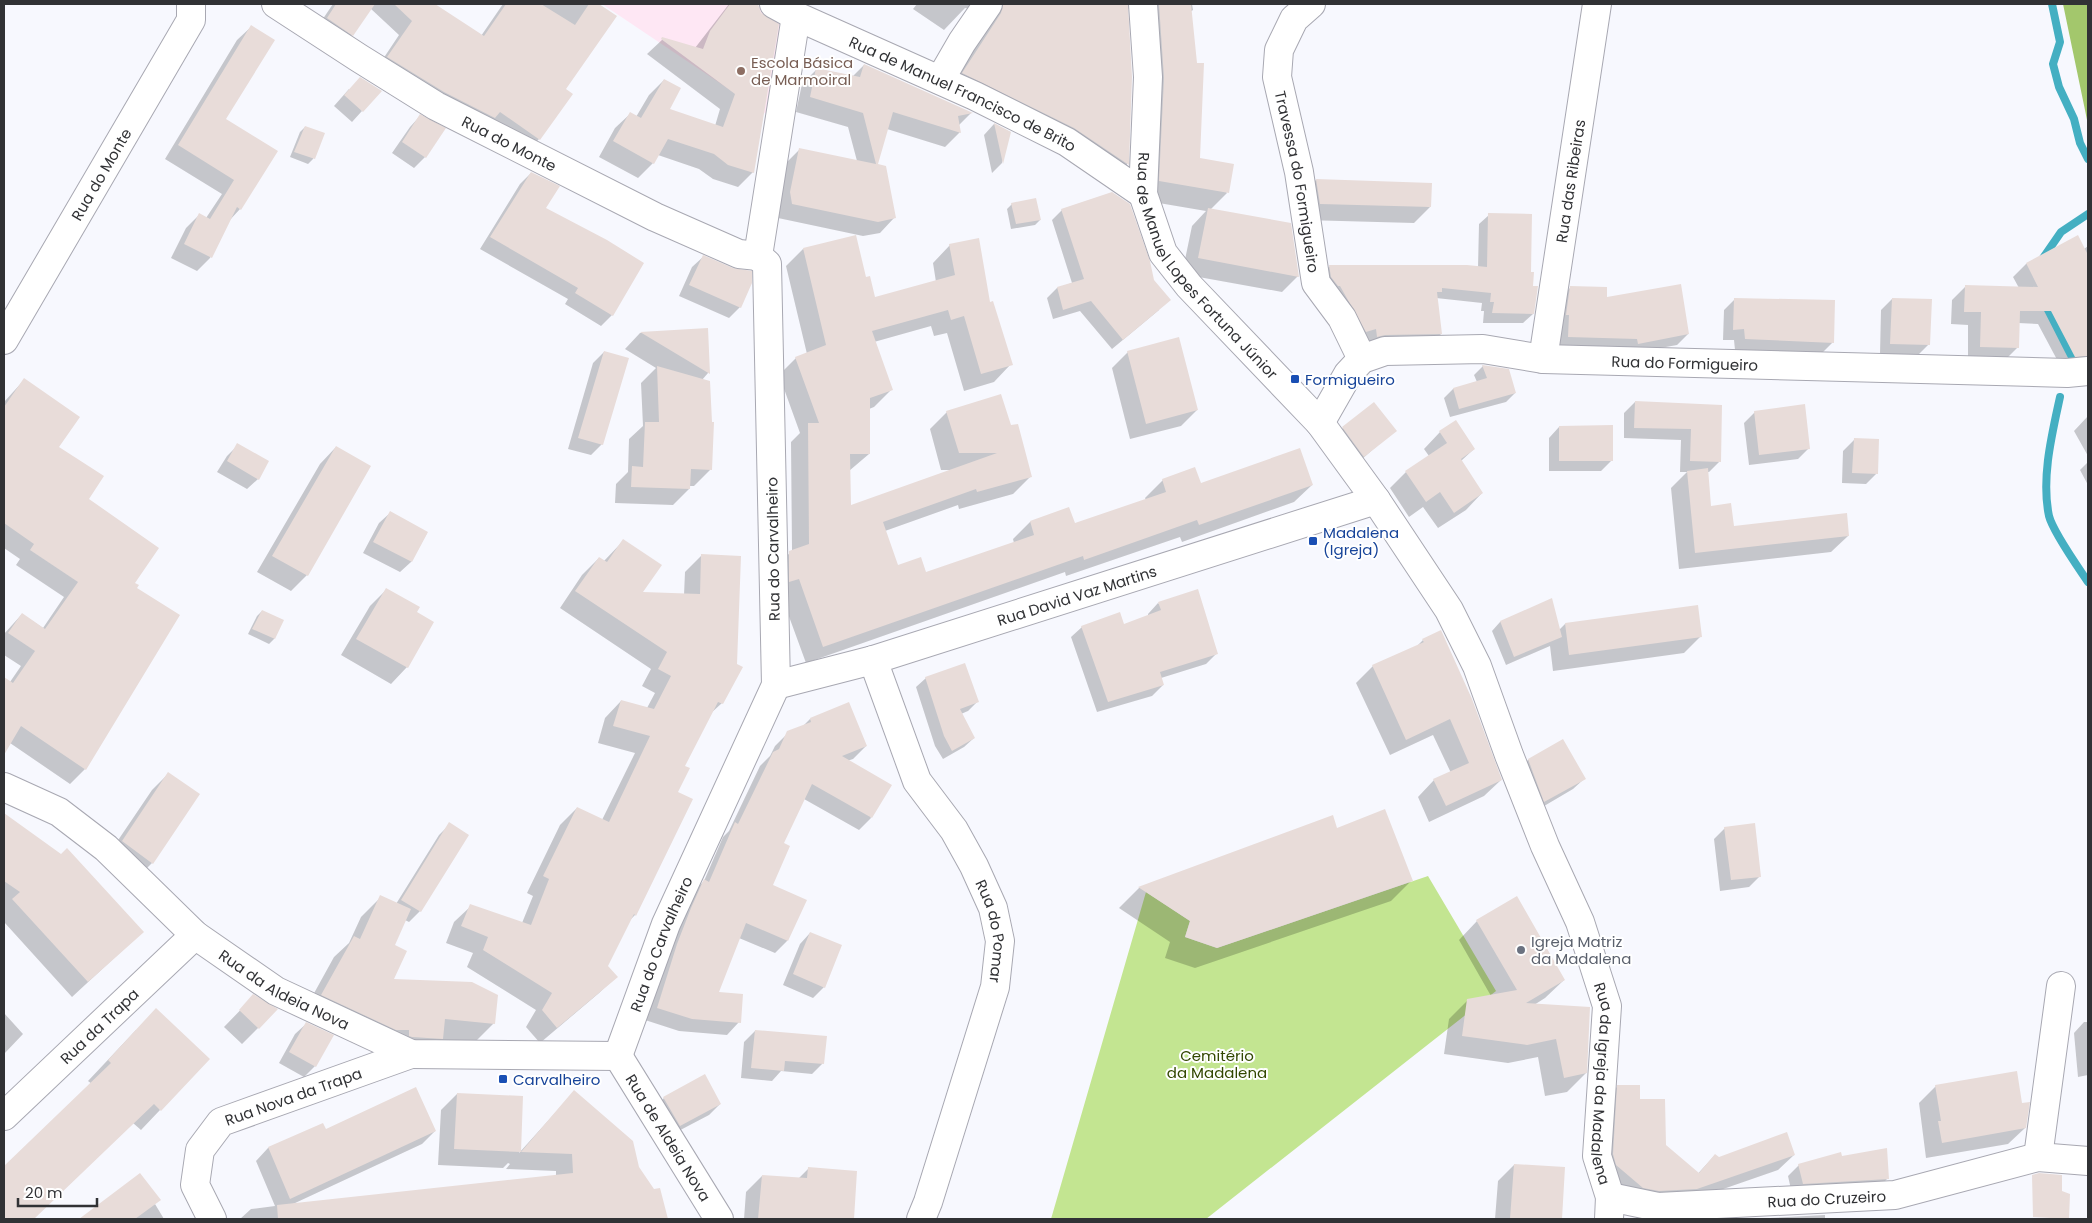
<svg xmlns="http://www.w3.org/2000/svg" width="2092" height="1223" font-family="Poppins,sans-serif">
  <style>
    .education { fill: #fee7f4 }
    .green { fill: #c3e591 }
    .forest { fill: #a3c76c }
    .shadow { fill: #0003 }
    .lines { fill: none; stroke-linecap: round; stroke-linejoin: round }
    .stream { stroke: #44afc2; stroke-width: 8 }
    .building { fill: #e8dcd9 }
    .street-casing { stroke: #a8a8b2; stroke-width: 30 }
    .secondary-casing { stroke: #a8a8b2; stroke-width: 30 }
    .street { stroke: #fff; stroke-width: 28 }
    .secondary { stroke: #fff; stroke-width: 28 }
    .education-dot { fill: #8d6e63; stroke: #fff; stroke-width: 2 }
    .transit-dot { fill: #1a4fb4; stroke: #fff; stroke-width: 2 }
    .worship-dot { fill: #6b7280; stroke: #fff; stroke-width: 2 }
    .labels { text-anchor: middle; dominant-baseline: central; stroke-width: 4; stroke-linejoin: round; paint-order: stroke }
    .education-label { font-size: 15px; fill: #785e54; stroke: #fff; text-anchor: start }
    .street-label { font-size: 15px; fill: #313235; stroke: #fff }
    .transit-label { font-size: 15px; fill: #164399; stroke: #fff; text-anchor: start }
    .worship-label { font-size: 15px; fill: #5b616d; stroke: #fff; text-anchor: start }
    .park-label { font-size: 15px; fill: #324701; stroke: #fff }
  </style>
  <rect width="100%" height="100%" fill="#f7f8fe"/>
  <path class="education" d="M602 4H754L790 26 769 116Z"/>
  <path class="green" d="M1428 876 1496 991 1206 1219H1051L1146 892 1190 921 1185 937 1217 948Z"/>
  <path class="forest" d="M2063 4H2088V125L2085 110Z"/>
  <path class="shadow" d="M333 4H423L426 7 433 4 481 36 503 4H597L615 16 565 89 539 139 526 153 375 71 399 35 370 8 352 35 339 49 314 32Z
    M729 4H757L753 172 738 187 713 179 699 169 658 155 653 163 638 178 599 157 615 128 630 114 636 117 649 95 664 80 668 110 715 126 720 109 647 54 663 39 695 48Z
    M917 4H1192L1193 10 1190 12 1199 159 1227 193 1210 210 1298 276 1282 292 1182 274 1192 226 1206 211 1141 200 1145 96 1130 9 1126 8 1131 77 1127 165 1108 184 1055 147 944 93 977 10 965 8 944 30 913 9Z
    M251 27 224 120 240 209 229 221 210 258 197 271 171 258 186 228 199 215 206 218 222 194 165 159 237 40Z
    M864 65 971 113 958 126 960 132 945 147 887 129 876 165 894 218 880 233 863 236 778 218 775 208 785 164 800 149 857 161 848 127 796 112 802 84 817 69 853 76Z
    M349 89 362 111 352 122 334 106Z
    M420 116 425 157 414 168 392 153 410 127Z
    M994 124 1010 132 1002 163 992 173 984 135Z
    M305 127 323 134 313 159 308 164 290 157 300 132Z
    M531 173 544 209 612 315 601 326 565 304 568 299 480 249 520 184Z
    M1316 180 1430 207 1414 223 1304 220 1300 196Z
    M1012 204 1040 220 1035 225 1011 229 1007 209Z
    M1062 210 1159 310 1112 349 1080 311 1053 319 1047 298 1057 288 1072 283 1052 220Z
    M1489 215 1529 273 1533 314 1523 323H1483L1484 311H1481L1482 303 1436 298 1441 334 1431 344 1367 346 1320 276 1330 266 1478 268 1479 224Z
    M2077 237 2084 249 2088 246V355L2062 369 2038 324 2018 323V347L2005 360 1968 359V325L1951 324 1952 300 1965 287 2019 288 2013 277 2026 264Z
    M950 245 989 303 1011 364 994 382 964 391 947 333 934 336 931 326 874 342 892 389 874 407 869 409V454L849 471 850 507 952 470H941L930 429 947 412 1010 427 1031 476 1013 494 959 509 958 505 885 531 898 567 925 574 1014 543 1013 539 1030 522 1069 509 1074 525 1146 500 1145 498 1163 480 1200 484 1312 485 1294 502 1182 542 1180 537 1066 576 1065 572 806 663 772 570 792 551 791 442 800 433 779 375 796 358 807 354 786 266 803 249 865 279 874 299 936 282 933 263Z
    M703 257 740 307 729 318 679 296 692 267Z
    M1570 288 1605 298 1688 334 1677 345 1627 354 1558 348 1559 299Z
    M1735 299 1833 342 1822 353 1735 350 1734 340H1723L1724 310Z
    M1892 299 1929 344 1918 355 1880 354 1881 310Z
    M706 330 708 373 702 380 710 470 694 486H689V489L673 505 615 503 616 484 628 472 629 439 643 426 641 383 656 368 625 349 640 333Z
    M604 352 602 444 591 455 568 449 593 363Z
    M1128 352 1197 410 1181 426 1130 439 1112 368Z
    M1483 366 1515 393 1506 402 1450 417 1444 398 1453 389 1477 382 1474 375Z
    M24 380 58 447 133 583 85 769 70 784 10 743 4 753V686L8 681 10 682 21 666 4 655V634L22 614 43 628 64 597 16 565 20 559 4 548V402Z
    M1635 402 1721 406 1720 461 1709 472H1707L1710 507 1733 527 1848 536 1831 552 1679 569 1671 488 1687 472H1680L1681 440 1624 438V413Z
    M1755 412 1809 448 1798 459 1749 465 1744 423Z
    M2088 416V456L2074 431Z
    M1559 427 1612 460 1601 471H1549V438Z
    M1343 428 1395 430 1353 467 1332 439Z
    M1440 432 1474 449 1461 461 1482 493 1466 510 1438 528 1423 507 1409 517 1390 488 1406 472 1429 456 1424 449Z
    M1854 440 1877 473 1866 484 1842 483 1843 451Z
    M238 445 258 479 247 489 217 472 227 456Z
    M336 447 307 575 291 591 257 572 320 464Z
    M2088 462V485L2080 470Z
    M390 513 427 533 411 562 400 572 363 553 379 523Z
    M623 541 641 593 684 595 685 572 701 556 722 703 710 714 683 767 635 915 629 921 607 966 616 977 599 993 540 1043 526 1027 536 1010 467 967 473 953 446 943 454 922 471 906 522 923 533 896 527 893 560 825 577 808 602 820 635 753 598 743 605 718 621 701 647 708 655 693 642 686 651 669 560 608 582 575 599 558 604 561Z
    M386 590 415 613 407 667 391 684 341 655 370 606Z
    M1551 600 1559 630 1565 624 1700 637 1684 653 1553 671 1550 646 1506 665 1492 631 1500 622Z
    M1158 603 1217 653 1206 664 1161 678 1163 685 1152 696 1097 712 1071 637 1082 627 1123 625 1148 616V614Z
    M262 611 282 621 274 639 269 644 248 634 257 616Z
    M1423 640 1501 780 1484 796 1429 822 1418 797 1434 780 1451 773 1433 735 1390 755 1356 683 1373 666 1416 647Z
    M926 678 977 702 968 711 961 714 974 738 964 747 943 759 935 746 916 687Z
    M810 719 866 746 853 759 847 761 871 818 859 830 804 799 782 844 771 885 805 900 787 941 775 953 739 938 717 993 739 1022 727 1035 679 1031 645 1020 692 893 704 881 723 837 729 831 760 766 770 756 775 746 788 733 803 726Z
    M1563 741 1584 779 1573 789 1534 812 1517 771 1528 760Z
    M168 774 152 863 136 879 106 858 152 790Z
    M4 814 61 856 126 947 72 997 4 922Z
    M1332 817 1336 829 1411 881 1391 901 1195 968 1165 958 1170 942 1119 908 1139 888Z
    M450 824 468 835 420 911 409 922 405 920 393 946V980L494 1023 474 1043 440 1040 422 1058 302 1015 334 957 349 943 361 917 381 897 396 904 439 835Z
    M1725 828 1760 876 1749 887 1720 891 1714 839Z
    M1477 921 1564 980 1545 998 1534 1005 1586 1073 1567 1092 1545 1096 1538 1057 1508 1063 1444 1054 1449 1019 1468 1000 1491 996 1459 940Z
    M810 933 824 987 813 998 783 985 800 944Z
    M254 996 276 1010 242 1044 224 1027Z
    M4 1013 23 1034 4 1054Z
    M2084 1022H2088V1075L2078 1077 2074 1033Z
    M306 1024 315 1066 304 1077 279 1063 295 1034Z
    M136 1030 160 1110 141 1130 133 1123 33 1219H4V1168L92 1084 88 1081Z
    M755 1031 823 1063 812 1074 781 1071 772 1081 741 1078 744 1042Z
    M1618 1086 1639 1101 1664 1146 1693 1179 1715 1155 1718 1158 1794 1155 1778 1170 1680 1204 1601 1180 1602 1102Z
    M1936 1086 2025 1128 2008 1144 1926 1158 1919 1103Z
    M574 1092 654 1191 659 1189 666 1219H240L251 1209 275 1206 256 1161 268 1148 325 1131H435L422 1144 293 1204 556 1176V1171L506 1169 510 1164 508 1163 503 1168 438 1165 441 1110 457 1094 522 1097 519 1153Z
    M664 1098 720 1104 709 1115 669 1136 653 1109Z
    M1841 1158 1888 1178 1877 1189 1792 1194 1788 1176 1799 1165Z
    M1514 1165 1564 1168 1560 1219H1495L1498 1181Z
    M809 1168 852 1219H744L746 1192 762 1176 798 1179Z
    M155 1204 164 1219H83L89 1213Z
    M1825 1215V1219H1750Z"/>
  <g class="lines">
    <path class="stream" d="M2052 4 2060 42 2053 64 2059 87 2074 119 2080 143 2088 159
      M2041 261 2061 232 2088 214
      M2044 302 2072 357
      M2060 397C2052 434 2041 478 2049 516 2053 532 2078 567 2088 582"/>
  </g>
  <path class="building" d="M336 4H375L353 36 327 18Z
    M394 4H435L484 36 506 4H541L575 25 589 4H599L617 16 566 89 573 94 540 140 500 112 495 118 444 92 387 57 412 21Z
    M730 4H758L761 13 779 24 754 173 728 165 714 154 668 139 654 164 613 141 630 112 641 118 664 79 681 88 670 109 723 127 735 94 661 39 662 37 703 49 710 31Z
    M1003 4H1128L1132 77 1129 165 1074 128 962 73 1001 13Z
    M1159 4H1191L1197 63H1204L1200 158 1234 164 1229 193 1159 181 1164 78Z
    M251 25 275 40 226 119 278 151 241 210 237 207 212 258 184 244 199 213 210 219 234 180 178 145Z
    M864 64 973 113 958 116 961 133 893 112 878 164 886 166 896 218 878 222 792 204 790 192 799 148 876 164 863 113 810 97 816 68 860 77Z
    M360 77 382 91 363 112 344 95Z
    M420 114 446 128 426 158 402 142Z
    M994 123 1011 132 1003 164Z
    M305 126 325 133 315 159 294 152Z
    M531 172 560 186 546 208 607 240 644 263 613 316 575 293 578 288 490 237Z
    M1316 179 1432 183 1431 207 1320 204Z
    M1112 192 1130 204 1150 261 1154 280 1171 300 1123 340 1091 301 1063 310 1057 287 1084 279 1061 209Z
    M1036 198 1041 220 1016 224 1011 203Z
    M1208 208 1291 223 1299 277 1198 258Z
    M1488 213 1532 214 1531 272H1534L1533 286H1538L1534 314 1492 313 1494 302H1490L1491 293 1442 288V292H1437L1442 334 1385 335 1377 337 1376 329 1366 332 1340 286H1338L1331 277 1329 265H1467L1487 267Z
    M856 235 866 277 870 276 875 297 955 275 949 244 979 238 990 302 993 301 1013 365 981 374 964 316 951 320 948 310 872 331 893 390 870 398V454H850L851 505 997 453H959L946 411 1001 394 1011 425 1018 424 1032 477 977 492 976 489 883 522 898 565 921 557 926 572 1034 535 1030 521 1069 507 1075 523 1166 492 1162 479 1195 467 1201 483 1300 448 1313 485 1199 525 1197 520 1084 560 1083 556 823 647 799 579 789 582V551L809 544 808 423H819L795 357 826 345 803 248Z
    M2078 235 2088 255V356L2075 357 2051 311H2020L2019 348 1980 347 1981 312H1964L1965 285 2038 287 2026 263Z
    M703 255 733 268 752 271V283L741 308 689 285Z
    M1681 284 1689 334 1638 344 1637 339 1568 337 1569 315H1566L1570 286 1607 287V297Z
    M1734 298 1835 300 1834 343 1745 339 1744 329 1733 330Z
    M1892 298 1932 299 1930 345 1890 344Z
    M708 328 710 374 640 332Z
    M1179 337 1198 410 1146 424 1127 351Z
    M604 351 629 358 603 445 578 438Z
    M1482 365 1509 369 1516 393 1459 409 1453 388 1487 378Z
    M657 366 710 381 712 422H714L712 470 691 469 690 489 631 487 632 466 643 467 645 422H659Z
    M24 378 80 417 59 447 104 476 89 499 159 548 135 583 139 585 137 588 180 615 86 770 21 726 4 755V677L13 683 35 651 8 633 22 613 45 629 78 582 30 550 34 544 4 523V407Z
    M1635 401 1722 405 1721 462 1690 461 1691 429 1634 428Z
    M1374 402 1397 431 1364 457 1342 427Z
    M1805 404 1810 449 1759 455 1754 411Z
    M1456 420 1475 449 1461 459 1483 493 1454 513 1440 492 1426 502 1405 471 1447 443 1439 431Z
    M1613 425V461H1559V426Z
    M1854 438 1879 439 1878 474 1852 473Z
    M237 443 269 461 259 480 227 461Z
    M336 446 371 466 308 576 272 556Z
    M1708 468 1711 506 1731 503 1734 526 1847 513 1849 536 1695 553 1687 471Z
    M390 511 428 532 412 562 373 542Z
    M623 539 662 565 643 592 700 594 701 554 741 556 737 664 743 667 723 704 718 702 685 766 690 768 678 792 693 799 636 916 634 914 608 966 618 977 557 1028 542 1010 552 993 483 950 488 937 461 926 470 904 531 925 549 879 543 876 577 807 609 822 650 736 613 726 621 700 654 709 671 676 658 669 667 652 575 591 599 557 607 562Z
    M386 588 420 607 417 612 434 622 408 668 356 639Z
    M1198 589 1218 654 1160 672 1164 685 1108 702 1081 626 1120 612 1124 624 1161 610 1158 602Z
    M1552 598 1562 637 1514 657 1500 621Z
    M1698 605 1702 637 1569 655 1565 623Z
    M262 610 284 620 275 639 252 629Z
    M1441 630 1472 699 1502 780 1446 806 1433 779 1469 763 1450 719 1406 740 1372 665 1424 642 1422 639Z
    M965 663 979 702 960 709 975 738 952 751 944 736 925 677Z
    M849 702 867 746 842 756 892 785 872 818 812 784 784 843 790 846 773 885 807 900 788 941 746 923 719 992 743 994 741 1023 692 1019 657 1008 677 944 691 908 704 879 709 882 735 822 738 824 773 752 779 749 787 731 811 722 810 718Z
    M1563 739 1586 779 1544 802 1528 759Z
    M168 772 200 794 153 864 122 841Z
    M1385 809 1413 881 1217 948 1185 937 1190 921 1138 887 1333 815 1337 828Z
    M4 813 61 854 67 848 144 932 88 982 12 899 20 892 4 881Z
    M449 822 469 835 421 912 401 900Z
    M1755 823 1761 877 1731 880 1724 827Z
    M380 895 411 909 395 945 407 951 394 979 472 982 498 995 495 1024 445 1019 443 1039 412 1037 409 1036V1030H396L321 995 354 936 360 939Z
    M1517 896 1565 980 1526 1003 1590 1007 1587 1073 1564 1078 1556 1039 1527 1045 1462 1036 1467 999 1517 990 1476 920Z
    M810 932 842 945 825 988 793 974Z
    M253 994 278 1009 259 1029 239 1010Z
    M156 1008 210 1059 161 1111 154 1104 34 1219H4V1166L111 1063 108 1060Z
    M306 1022 334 1035 316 1067 289 1052Z
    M755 1030 827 1036 824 1064 785 1061 784 1071 751 1068Z
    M2017 1071 2022 1103 2030 1102 2026 1128 1942 1143 1938 1121H1941L1935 1085Z
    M705 1074 721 1104 680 1126 663 1097Z
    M1617 1085H1640V1099H1665L1666 1145 1699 1173 1715 1154 1719 1157 1787 1132 1795 1155 1697 1189 1659 1191 1643 1188 1616 1165 1613 1154Z
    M416 1087 436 1131 290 1199 268 1147 323 1123 326 1129Z
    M574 1090 633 1141 639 1167 654 1189 660 1188 668 1219H278L277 1205 573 1173 572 1154 521 1152Z
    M457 1093 523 1096 521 1152 454 1149Z
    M1887 1148 1889 1179 1803 1184 1798 1164 1841 1152 1842 1156Z
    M1514 1164 1565 1167 1562 1219H1510Z
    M808 1167 857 1171 854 1219H758L762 1175 807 1178Z
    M140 1173 161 1200 135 1219H79Z
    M2039 1173 2062 1175V1191L2070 1194 2069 1219 2033 1217 2032 1175Z"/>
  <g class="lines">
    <defs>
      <g id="street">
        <path id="s1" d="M276 4 359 58 436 106 655 217 739 254 758 256"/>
        <path id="s2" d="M1311 4 1294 19 1279 50 1277 77 1299 172 1316 283 1342 318 1362 359"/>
        <path d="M940 80 962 42 988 4"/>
        <path d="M758 256 796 16"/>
        <path id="s3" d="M4 340 191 20V4"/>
        <path id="s4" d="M1543 359 1597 4"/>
        <path id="s5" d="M1320 423 1348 374 1362 359 1385 351 1483 349 1543 359 2067 373 2088 371"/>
        <path id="s6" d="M873 660 917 781 954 830 974 866 993 908 1000 941 995 987 928 1202 921 1219"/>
        <path id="s7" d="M776 685 873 660 1376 500"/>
        <path id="s8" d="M4 787 59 812 106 848 195 935 276 991 411 1054 618 1056"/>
        <path id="s9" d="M618 1056 666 924 776 685 767 264 758 256"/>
        <path id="s10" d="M618 1056 719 1219"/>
        <path id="s11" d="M4 1116 195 935"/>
        <path d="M2038 1157 2061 986"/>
        <path id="s12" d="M1610 1197 1658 1207 1895 1195 2038 1157 2088 1161"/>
        <path id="s13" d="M212 1219 195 1185 200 1150 221 1122 411 1054"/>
      </g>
      <g id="secondary">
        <path id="s14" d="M774 4 796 16 975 96 1067 142 1143 194"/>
        <path id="s15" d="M1143 4 1148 77 1143 194 1163 253 1189 286 1320 423 1376 500 1449 610 1477 666 1509 755 1545 846 1580 922 1607 1006 1597 1156 1610 1197 1609 1219"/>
      </g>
    </defs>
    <use href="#street" class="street-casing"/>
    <use href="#secondary" class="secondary-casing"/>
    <use href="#street" class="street"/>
    <use href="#secondary" class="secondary"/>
  </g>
  <circle class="education-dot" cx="741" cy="71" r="5"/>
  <g class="transit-dot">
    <rect x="1290" y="374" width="10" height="10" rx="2.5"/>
    <rect x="1308" y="536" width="10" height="10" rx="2.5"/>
    <rect x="498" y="1074" width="10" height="10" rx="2.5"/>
  </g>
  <circle class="worship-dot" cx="1521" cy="950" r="5"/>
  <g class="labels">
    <g class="education-label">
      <text x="751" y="62">Escola Básica<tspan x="751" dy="17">de Marmoiral</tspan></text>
    </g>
    <g class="street-label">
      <text stroke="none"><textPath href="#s14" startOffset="209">Rua de Manuel Francisco de Brito</textPath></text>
      <text stroke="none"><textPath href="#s1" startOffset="272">Rua do Monte</textPath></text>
      <text stroke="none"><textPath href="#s3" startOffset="192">Rua do Monte</textPath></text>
      <text stroke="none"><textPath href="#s4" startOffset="180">Rua das Ribeiras</textPath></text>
      <text stroke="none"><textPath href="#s2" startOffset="191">Travessa do Formigueiro</textPath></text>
      <text stroke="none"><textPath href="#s15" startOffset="284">Rua de Manuel Lopes Fortuna Júnior</textPath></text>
      <text stroke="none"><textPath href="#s5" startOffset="402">Rua do Formigueiro</textPath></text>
      <text transform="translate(773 549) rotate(-91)">Rua do Carvalheiro</text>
      <text stroke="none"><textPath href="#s7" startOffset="314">Rua David Vaz Martins</textPath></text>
      <text stroke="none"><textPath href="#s6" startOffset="300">Rua do Pomar</textPath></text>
      <text stroke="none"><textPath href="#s9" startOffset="120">Rua do Carvalheiro</textPath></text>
      <text stroke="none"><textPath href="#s8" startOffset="349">Rua da Aldeia Nova</textPath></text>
      <text stroke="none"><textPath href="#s11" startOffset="131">Rua da Trapa</textPath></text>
      <text stroke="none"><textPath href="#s15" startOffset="1216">Rua da Igreja da Madalena</textPath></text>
      <text stroke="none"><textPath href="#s13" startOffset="185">Rua Nova da Trapa</textPath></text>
      <text stroke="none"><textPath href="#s10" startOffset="96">Rua de Aldeia Nova</textPath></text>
      <text stroke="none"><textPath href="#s12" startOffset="218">Rua do Cruzeiro</textPath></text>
    </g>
    <g class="transit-label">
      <text x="1305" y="379">Formigueiro</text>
      <text x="1323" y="532">Madalena<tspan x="1323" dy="17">(Igreja)</tspan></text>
      <text x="513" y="1079">Carvalheiro</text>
    </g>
    <g class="worship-label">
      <text x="1531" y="941">Igreja Matriz<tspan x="1531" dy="17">da Madalena</tspan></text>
    </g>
    <g class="park-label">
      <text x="1217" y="1055">Cemitério<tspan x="1217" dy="17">da Madalena</tspan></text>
    </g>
  </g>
  <rect width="2092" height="1223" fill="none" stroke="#313235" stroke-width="10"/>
  <path d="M18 1198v8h79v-8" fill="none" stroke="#313235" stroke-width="2.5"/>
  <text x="25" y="1198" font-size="15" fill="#313235" stroke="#ffffff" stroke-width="4" paint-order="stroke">20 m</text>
</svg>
